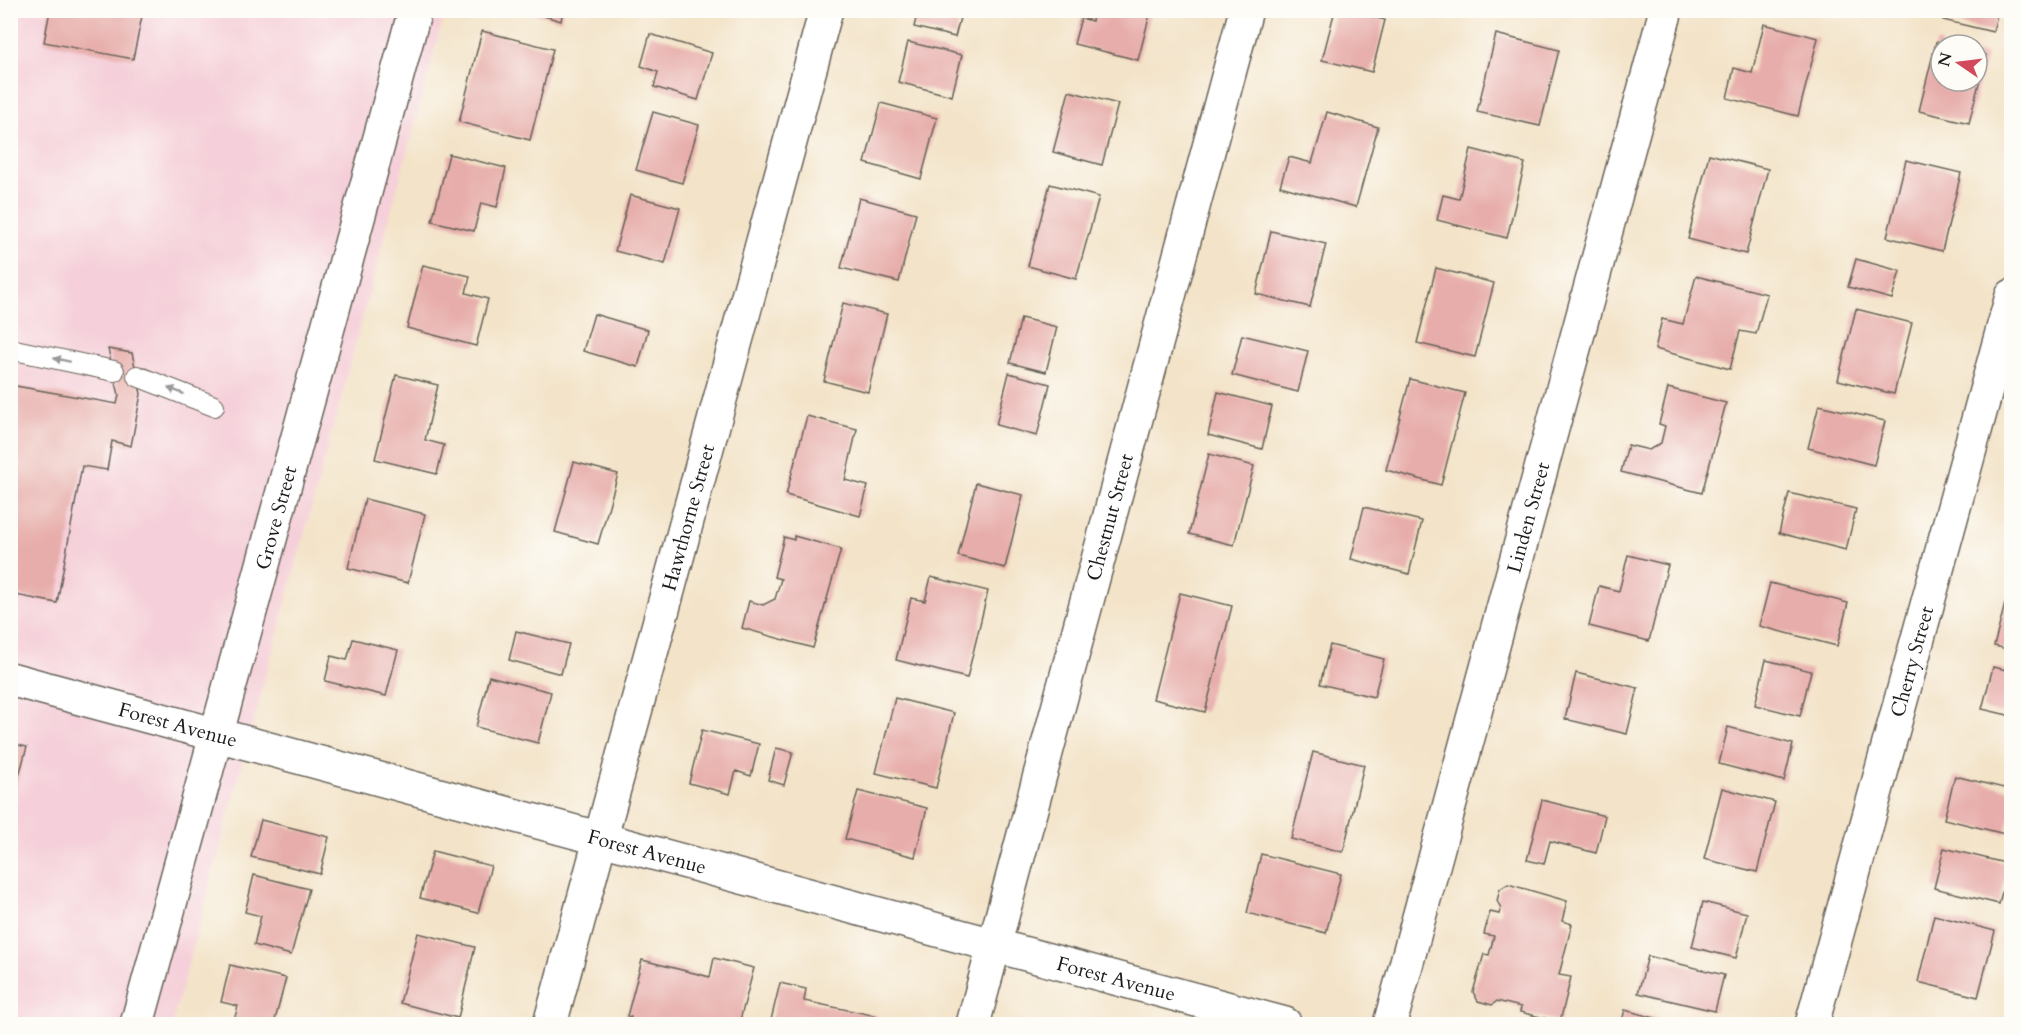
<svg xmlns="http://www.w3.org/2000/svg" width="2022" height="1035" font-family="Cardo,serif">
  <style>
    .built { fill: #f5cfd9 }
    .building { fill: #e7adaa }
    .lines { fill: none; stroke-linecap: round; stroke-linejoin: round }
    .service-casing { stroke: #676258; stroke-width: 22 }
    .minor-casing { stroke: #676258; stroke-width: 36 }
    .service { stroke: #fff; stroke-width: 20 }
    .minor { stroke: #fff; stroke-width: 33 }
    .oneway { fill: #999 }
    .labels { text-anchor: middle; dominant-baseline: central; stroke-width: 4.5; stroke-linejoin: round; paint-order: stroke }
    .street-label { font-size: 20px; fill: #1c1c1c; stroke: #fdfcf7 }
  </style>
  <rect width="100%" height="100%" fill="#fdfcf7"/>
  <filter id="ink" filterUnits="userSpaceOnUse"><feTurbulence type="fractalNoise" baseFrequency=".0167" numOctaves="2"/><feDisplacementMap in="SourceGraphic" scale="12" xChannelSelector="R" yChannelSelector="G"/><feConvolveMatrix kernelMatrix="1 2 1 2 8 2 1 2 1" color-interpolation-filters="sRGB"/></filter>
  <filter id="wash" filterUnits="userSpaceOnUse"><feTurbulence type="fractalNoise" baseFrequency=".008" numOctaves="4" result="noise"/><feDisplacementMap in="SourceGraphic" scale="24" xChannelSelector="R" yChannelSelector="G"/><feGaussianBlur stdDeviation="1.35" result="paint"/><feColorMatrix in="noise" values="0 0 0 0 0 0 0 0 0 0 0 0 0 0 0 0 0 1.4 0 .05"/><feComposite in="paint" operator="in"/></filter>
  <g filter="url(#wash)">
    <rect width="100%" height="100%" fill="#f3e3c8"/>
    <path class="built" d="M10 11H445L172 1024H11Z"/>
    <g id="blocks">
      <path class="building" d="M50 10H122L142 16 133 59 44 42Z
        M524 10H563L561 21Z
        M918 10H962L955 37 914 27Z
        M1094 10H1136L1150 14 1138 60 1074 44 1081 18 1092 21Z
        M1335 10H1347L1385 20 1372 72 1322 60Z
        M1945 10H1998L1993 32 1943 20Z
        M1764 24 1818 38 1798 116 1727 98 1734 68 1752 73Z
        M482 31 553 49 530 140 459 122Z
        M650 34 712 53 698 100 654 87 658 72 641 66Z
        M1496 34 1559 50 1540 126 1477 112Z
        M908 42 962 55 952 96 898 82Z
        M1936 42 1941 43V81H1977V52L1986 55 1969 123 1919 111Z
        M1069 91 1118 104 1102 165 1053 152Z
        M881 103 937 118 921 179 865 163Z
        M653 112 699 125 682 183 636 170Z
        M1327 112 1378 127 1356 207 1280 186 1289 157 1312 163Z
        M1471 149 1525 163 1507 238 1437 220 1443 195 1459 199Z
        M449 154 506 168 497 207 481 203 474 231 432 221Z
        M1709 154 1768 169 1746 254 1688 239Z
        M1906 160 1961 173 1942 251 1887 237Z
        M1050 184 1099 197 1076 279 1028 266Z
        M630 195 680 208 665 264 615 251Z
        M859 198 916 213 899 282 841 268Z
        M1271 231 1326 244 1310 307 1256 294Z
        M1856 259 1900 271 1892 299 1848 287Z
        M423 265 470 276 466 293 488 299 476 346 407 328Z
        M1436 268 1494 283 1475 357 1417 343Z
        M1696 276 1767 294 1756 334 1740 331 1730 369 1655 349 1662 319 1683 324Z
        M843 303 887 314 868 392 824 381Z
        M1856 309 1912 323 1894 394 1838 380Z
        M594 314 648 330 638 367 583 351Z
        M1021 318 1057 327 1046 372 1010 363Z
        M1242 335 1308 351 1298 392 1232 375Z
        M108 349 132 353 137 376 141 394 131 446 112 441 107 470 82 466 57 603 10 594V385L117 404 119 395Z
        M1009 373 1050 384 1037 436 996 425Z
        M396 375 438 385 425 440 444 445 437 474 375 459Z
        M1410 379 1465 393 1441 485 1386 470Z
        M1668 388 1726 403 1702 493 1621 472 1628 445 1649 450 1661 443 1665 426 1659 424Z
        M1218 392 1272 406 1262 449 1208 435Z
        M1819 405 1885 421 1874 465 1808 448Z
        M807 416 857 429 845 480 868 486 860 516 786 495Z
        M1209 454 1254 466 1234 545 1189 534Z
        M574 462 618 474 598 544 555 532Z
        M976 483 1023 495 1005 568 958 556Z
        M1789 493 1856 509 1846 550 1779 533Z
        M365 499 425 514 408 583 348 568Z
        M1364 507 1422 521 1409 574 1351 559Z
        M794 536 841 549 813 648 742 628 749 601 763 605 775 599 781 579 774 577 784 537 794 540Z
        M1628 555 1668 565 1649 641 1589 626 1599 586 1619 591Z
        M931 577 988 591 967 678 896 660 911 598 925 601Z
        M1770 583 1848 603 1837 646 1759 626Z
        M1180 593 1232 606 1205 712 1153 699Z
        M2006 600 2012 602V650L1994 646Z
        M516 631 569 644 561 674 509 660Z
        M353 639 398 650 386 696 325 681 331 656 347 660Z
        M1330 645 1384 659 1374 697 1320 684Z
        M1766 660 1811 671 1800 716 1755 705Z
        M1993 667 2012 671V716L1982 709Z
        M1576 673 1638 688 1627 734 1565 719Z
        M489 676 551 692 538 743 476 727Z
        M895 698 954 713 936 788 876 773Z
        M1728 727 1793 744 1784 781 1719 764Z
        M702 730 759 744 751 776 736 771 730 794 689 783Z
        M10 743 27 747 11 804H10Z
        M776 748 793 752 784 785 768 780Z
        M1313 752 1364 765 1343 852 1291 839Z
        M1955 776 2012 790V808L2005 834 1944 819Z
        M1722 788 1775 802 1757 872 1704 859Z
        M858 791 927 808 915 857 845 839Z
        M1542 800 1605 816 1596 853 1550 841 1544 864 1527 860Z
        M261 820 329 837 320 874 251 857Z
        M1944 848 2009 864 1999 904 1934 888Z
        M433 851 491 866 478 913 420 898Z
        M1261 854 1341 874 1326 933 1247 913Z
        M254 875 309 889 291 955 254 945 261 916 245 912Z
        M1508 884 1567 901 1562 921 1572 924 1559 975 1571 977 1560 1022 1520 1012 1521 1007 1497 1001 1492 1005 1478 1001 1473 992 1484 954 1489 955 1494 936 1484 934 1490 912 1499 914 1501 908 1497 901 1500 889Z
        M1703 902 1747 913 1736 958 1692 947Z
        M1934 915 1995 931 1978 997 1918 982Z
        M418 933 475 947 458 1018 400 1003Z
        M1648 956 1724 975 1715 1011 1638 993Z
        M714 958 754 968 739 1024H629L631 1017 627 1016 642 960 710 977Z
        M230 965 286 978 274 1024H233L238 1006 221 1002Z
        M780 983 806 989 804 1001 877 1016 875 1024H770Z
        M1625 1010 1677 1024H1621Z"/>
    </g>
  </g>
  <g filter="url(#ink)">
    <use href="#blocks" fill-opacity="0" stroke="#676258" stroke-width="1.5"/>
    <g class="lines">
      <defs>
        <path id="service" d="M10 349 114 371
          M137 376 214 406"/>
        <g id="minor">
          <path id="s1" d="M10 679 1285 1024"/>
          <path id="s2" d="M137 1024 415 10"/>
          <path id="s3" d="M550 1024 826 10"/>
          <path id="s4" d="M973 1024 1246 10"/>
          <path id="s5" d="M1390 1024 1666 10"/>
          <path id="s6" d="M1812 1024 2012 296"/>
        </g>
      </defs>
      <use href="#service" class="service-casing"/>
      <use href="#minor" class="minor-casing"/>
      <use href="#service" class="service"/>
      <use href="#minor" class="minor"/>
    </g>
    <defs><path id="oneway-solid" d="M-6-.8H1V-3.2L6.5 0L1 3.2V.8H-6Z" transform="scale(1.5)"/></defs>
    <g class="oneway">
      <use href="#oneway-solid" transform="translate(62 360) rotate(-168)"/>
      <use href="#oneway-solid" transform="translate(176 391) rotate(-159)"/>
    </g>
  </g>
  <g class="labels">
    <g class="street-label">
      <text stroke="none"><textPath href="#s2" startOffset="525">Grove Street</textPath></text>
      <text stroke="none"><textPath href="#s3" startOffset="525">Hawthorne Street</textPath></text>
      <text stroke="none"><textPath href="#s4" startOffset="525">Chestnut Street</textPath></text>
      <text stroke="none"><textPath href="#s5" startOffset="525">Linden Street</textPath></text>
      <text stroke="none"><textPath href="#s6" startOffset="376">Cherry Street</textPath></text>
      <text stroke="none"><textPath href="#s1" startOffset="174">Forest Avenue</textPath></text>
      <text stroke="none"><textPath href="#s1" startOffset="660">Forest Avenue</textPath></text>
      <text stroke="none"><textPath href="#s1" startOffset="1146">Forest Avenue</textPath></text>
    </g>
  </g>
  <rect width="2022" height="1035" fill="none" stroke="#fdfcf7" stroke-width="36"/>
  <g transform="translate(1959 63) rotate(284)"><circle r="28" fill="#fdfcf7" stroke="#a3a29f" stroke-width="1.5"/>
  <path d="M0-4.5L10 22L0 15L-10 22Z" fill="#d1495b"/>
  <text y="-9" font-size="16" font-weight="bold" text-anchor="middle" fill="#1c1c1c">N</text>
  </g>
</svg>
